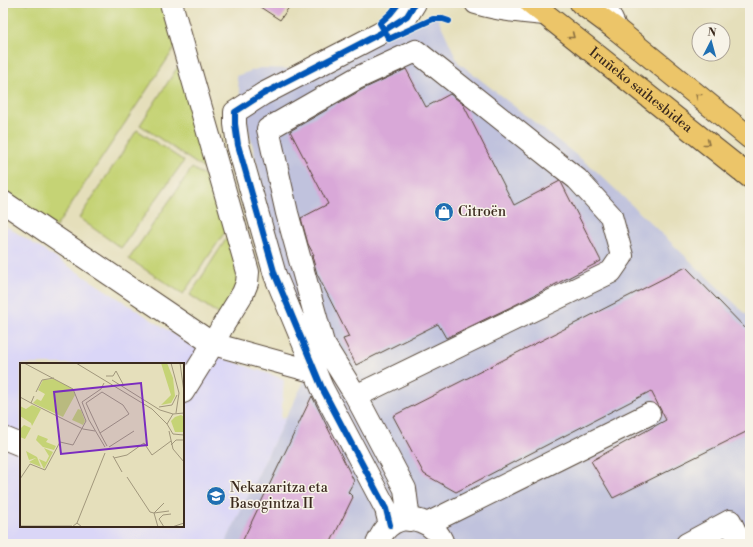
<svg xmlns="http://www.w3.org/2000/svg" width="753" height="547" font-family="'Libre Bodoni',serif">
  <style>
    .built { fill: #dad6f7; fill-rule: evenodd }
    .industrial { fill: #c0c2dd }
    .green { fill: #c5d375; stroke: #807e4a }
    .building { fill: #d9a8d8 }
    .lines { fill: none; stroke-linecap: round; stroke-linejoin: round }
    .minor-casing { stroke: #544536; stroke-width: 24 }
    .highway-casing { stroke: #544536; stroke-width: 24 }
    .minor { stroke: #fff; stroke-width: 22 }
    .highway { stroke: #ecc569; stroke-width: 22 }
    .cycleway-casing { stroke: #f7f3e8; stroke-width: 8 }
    .cycleway { stroke: #0057b8; stroke-width: 6 }
    .oneway { stroke: #8b7040 }
    .labels { text-anchor: middle; dominant-baseline: central; stroke-width: 3; stroke-linejoin: round; paint-order: stroke }
    .street-label { font-size: 14px; fill: #3b2a1e; stroke: #f7f3e8 }
    .poi-label { font-size: 14px; fill: #3b2a1e; stroke: #f7f3e8; text-anchor: start }
    .inset-road { fill: none; stroke: #a1977c; stroke-width: 1 }
    .view { fill: #7b2cbf; fill-opacity: 0.15; stroke: #7b2cbf; stroke-width: 2 }
    .inset-edge { fill: none; stroke: #3b2a1e; stroke-width: 2 }
  </style>
  <rect width="100%" height="100%" fill="#f7f3e8"/>
  <filter id="ink" filterUnits="userSpaceOnUse"><feTurbulence type="fractalNoise" baseFrequency=".025" numOctaves="2"/><feDisplacementMap in="SourceGraphic" scale="8" xChannelSelector="R" yChannelSelector="G"/><feConvolveMatrix kernelMatrix="1 2 1 2 8 2 1 2 1" color-interpolation-filters="sRGB"/></filter>
  <filter id="wash" filterUnits="userSpaceOnUse"><feTurbulence type="fractalNoise" baseFrequency=".012" numOctaves="4" result="noise"/><feDisplacementMap in="SourceGraphic" scale="16" xChannelSelector="R" yChannelSelector="G"/><feGaussianBlur stdDeviation="0.9" result="paint"/><feColorMatrix in="noise" values="0 0 0 0 0 0 0 0 0 0 0 0 0 0 0 0 0 1.4 0 .05"/><feComposite in="paint" operator="in"/></filter>
  <g filter="url(#wash)">
    <rect width="100%" height="100%" fill="#e5dfbb"/>
    <path class="built" d="M3 224 197 349 284 379 281 419 286 417 225 544H3ZM21 364H183V526H21Z"/>
    <path class="industrial" d="M437 16 458 62 595 170 750 318V544H225L286 417 307 376 236 76 260 68 296 69Z"/>
    <path class="green" d="M3 3H165L176 46 56 227 3 191Z
      M181 62 213 175 140 125Z
      M137 130 184 161 121 248 79 218Z
      M192 168 216 183 229 226 183 294 129 259Z
      M230 233 242 278 220 315 190 295Z"/>
    <g id="blocks">
      <path class="building" d="M254 3H292L280 20Z
        M406 69 426 107 450 94 463 104 514 205 560 181 561 182 601 261 515 305 446 338 438 324 356 365 343 339 349 337 317 274 312 256 314 255 308 244 301 218 328 204 290 131 363 89Z
        M686 267 750 333V430L613 498 591 461 666 420 651 391 456 492 424 474 393 416Z
        M312 396 354 481 348 492 353 497 330 544H241Z"/>
    </g>
  </g>
  <g filter="url(#ink)">
    <use href="#blocks" fill-opacity="0" stroke="#544536" stroke-width="1"/>
    <g class="lines">
      <defs>
        <path id="minor" d="M171 3 248 272 247 283 243 293 222 327 213 344 183 392
          M476 3C499 10 522 12 545 14
          M604 3 616 29
          M3 202 213 344 315 372
          M356 396 323 343 287 213 268 129 357 78 416 51 577 179 611 216 622 256 611 272 356 396 405 489 409 520
          M3 439 4 438 21 445
          M427 524 649 414
          M390 525 386 509 322 388 275 275 238 145 235 124V112L263 94 379 34 407 16 415 3
          M377 544C380 537 383 531 389 526 408 511 436 522 443 544
          M687 544 730 521 741 544"/>
        <g id="highway">
          <path id="s1" d="M531 3 750 177"/>
          <path d="M581 3 616 29 750 138"/>
        </g>
      </defs>
      <use href="#minor" class="minor-casing"/>
      <use href="#highway" class="highway-casing"/>
      <use href="#minor" class="minor"/>
      <use href="#highway" class="highway"/>
      <defs>
        <path id="cycleway" d="M399 3 391 13 380 23 389 39 433 19H443L449 21
          M390 525 386 509 322 388 275 275 238 145 235 124V112L263 94 379 34 407 16 415 3"/>
      </defs>
      <use href="#cycleway" class="cycleway-casing"/>
      <use href="#cycleway" class="cycleway"/>
    </g>
    <defs><path id="oneway-chevron" d="M-2-3.5L2.5 0L-2 3.5" fill="none" stroke-width="1.6" stroke-linecap="round" stroke-linejoin="round"/></defs>
    <g class="oneway">
      <use href="#oneway-chevron" transform="translate(572 36) rotate(38)"/>
      <use href="#oneway-chevron" transform="translate(698 96) rotate(-141)"/>
      <use href="#oneway-chevron" transform="translate(707 143) rotate(38)"/>
    </g>
  </g>
  <defs>
    <symbol id="shop-disc" viewBox="-11 -11 22 22"><circle r="9.5" fill="#1f6fb2" stroke="#f7f3e8"/><path d="M-5-2.5h2.3a2.7 3.5 0 0 1 5.4 0H5L5.5 6h-11ZM-1.5-2.5h3a1.5 2.3 0 0 0-3 0Z" fill="#fff"/></symbol>
    <symbol id="university-disc" viewBox="-11 -11 22 22"><circle r="9.5" fill="#1f6fb2" stroke="#f7f3e8"/><path d="M0-5L7-2L0 1L-7-2ZM-4 1L0 2.5L4 1V4Q0 6-4 4Z" fill="#fff"/></symbol>
  </defs>
  <g fill-rule="evenodd">
    <use href="#shop-disc" x="433" y="201" width="22" height="22"/>
    <use href="#university-disc" x="205" y="485" width="22" height="22"/>
  </g>
  <g class="labels">
    <g class="street-label">
      <text stroke="none"><textPath href="#s1" startOffset="140">Iruñeko saihesbidea</textPath></text>
    </g>
    <g class="poi-label">
      <text x="458" y="212">Citroën</text>
      <text x="230" y="488">Nekazaritza eta<tspan x="230" dy="16">Basogintza II</tspan></text>
    </g>
  </g>
  <g transform="translate(20 363)">
    <rect width="164" height="164" fill="#e5dfbb"/>
    <path d="M141 0H147L153 15 155 33 151 40 141 42 151 32ZM34 16 53 26 55 32 43 54 13 40 17 36 21 38 25 31 18 27 23 17ZM12 42 21 46 12 63 11 60 0 53V43L6 46ZM58 46 61 47 65 58 63 62 59 60 62 53 59 60 52 57ZM161 52 164 54V69H155L151 58 155 54ZM4 62 11 65 5 76 0 74V66L7 65 0 66ZM18 72 28 76 26 79 36 83 34 87 23 84 16 77ZM24 85 33 89 24 106 19 96 26 99 29 93ZM6 88 17 94 21 104 9 99 16 95 9 97Z" fill="#c5d375"/>
    <path class="inset-road" d="M56 0 132 46 147 61M151 0 159 30 156 50M160 0 164 29M86 13H93L96 8 104 23M92 17 140 47 153 51M84 20 81 26 62 39 69 57 85 84M16 29 22 17 34 15M0 34 11 40 14 33M11 40 63 66 75 68M139 44 152 42 157 32M164 50 153 51 147 61 153 71 164 72M149 68 153 86 164 99M80 70 66 40 82 29 103 42 109 51 80 70 87 83M151 82 156 77H164M89 84 114 68M93 93 102 109M94 95 107 92 124 80 132 92 151 78M107 114 130 149 134 150 144 140M0 116 10 101 25 107 40 79 53 82 66 58 53 26 4 0M57 160 85 90M0 163H52M52 164 57 160 62 164M138 164 134 150 149 148M144 164 139 156 143 152 151 151M152 164 164 160"/>
    <path class="view" d="M121 20 127 82 41 91 34 29Z"/>
    <rect width="164" height="164" class="inset-edge"/>
  </g>
  <rect width="753" height="547" fill="none" stroke="#f7f3e8" stroke-width="16"/>
  <g transform="translate(711 42) rotate(6)"><circle r="19" fill="#f7f3e8" stroke="#aca397"/>
  <path d="M0-3L7 15L0 10L-7 15Z" fill="#1f6fb2"/>
  <text y="-6" font-size="11" font-weight="bold" text-anchor="middle" fill="#3b2a1e">N</text>
  </g>
</svg>
